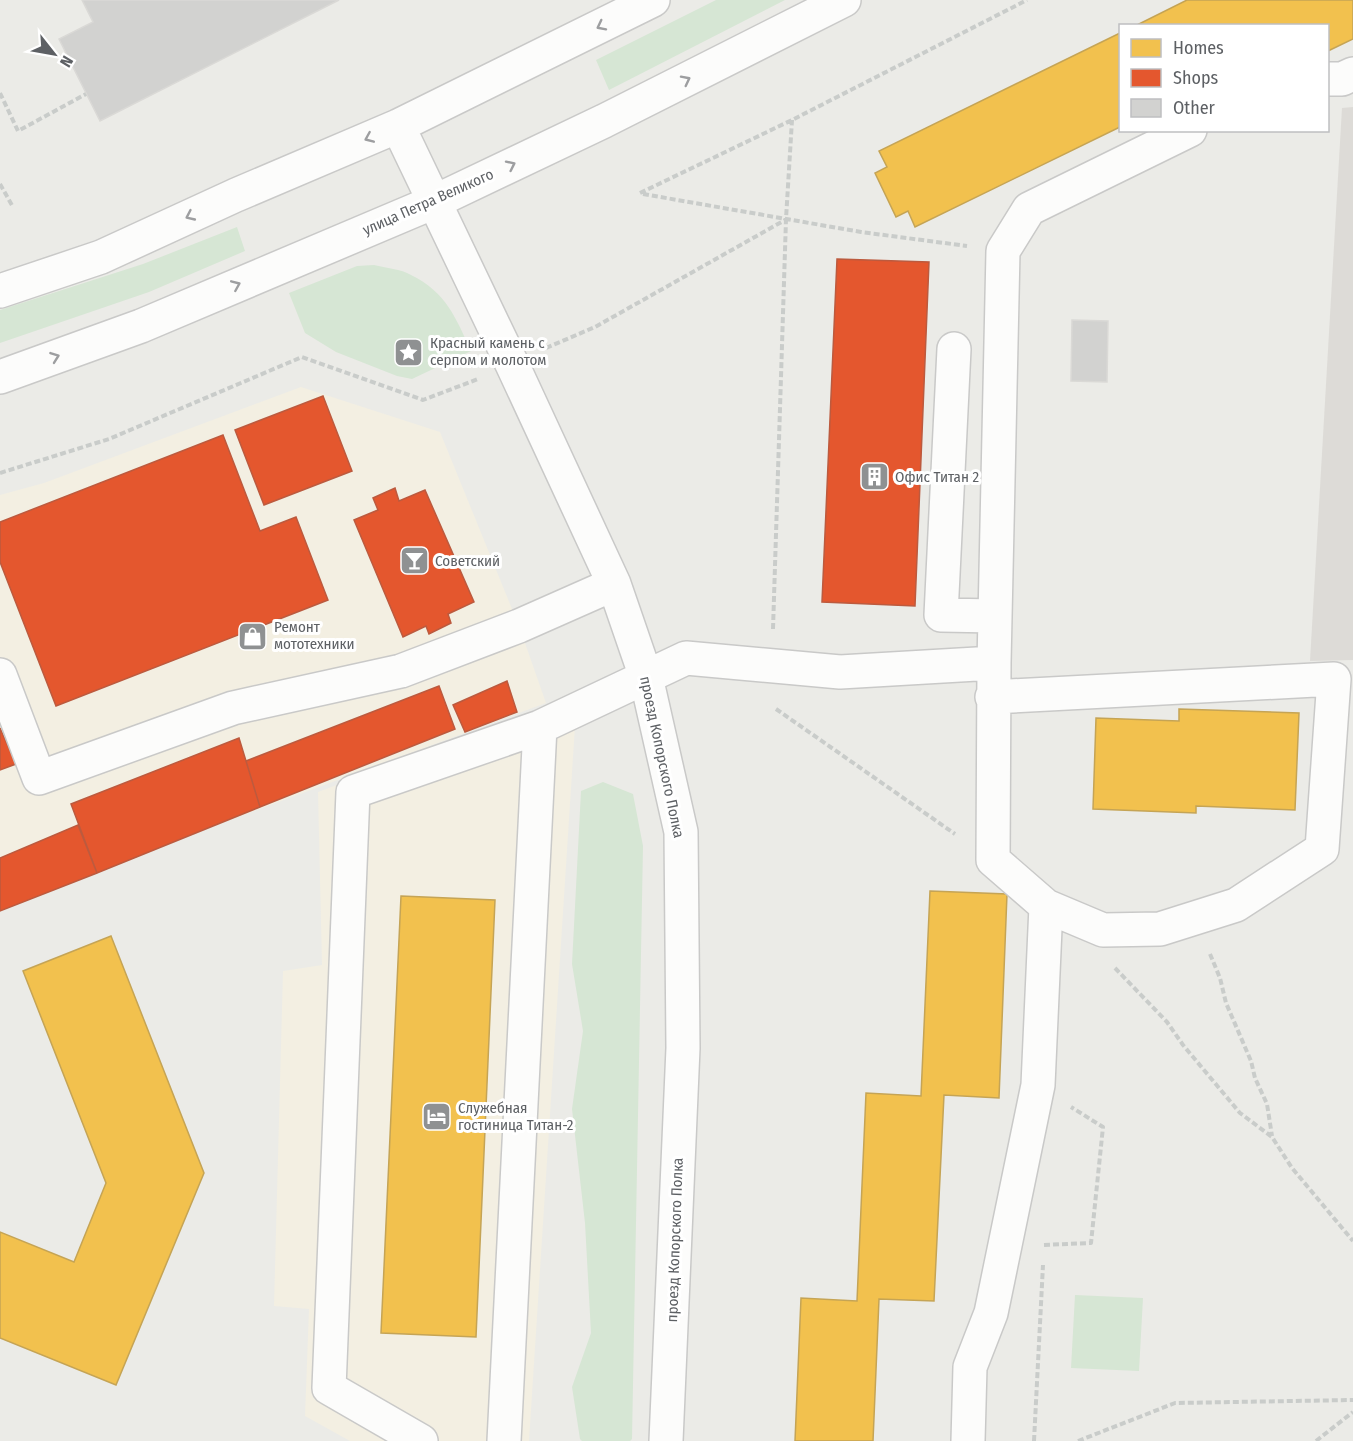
<svg xmlns="http://www.w3.org/2000/svg" width="1353" height="1441" font-family="'Fira Sans Condensed',sans-serif">
  <style>
    .commercial { fill: #f3efe2 }
    .education { fill: #dddbd7 }
    .green { fill: #d6e6d4 }
    .homes { fill: #f2c14e; stroke: #c5a455; stroke-width: 1.5 }
    .shops { fill: #e4572e; stroke: #bc5a3e; stroke-width: 1.5 }
    .building { fill: #d2d2d0; stroke: #dad9d6; stroke-width: 1.5 }
    .lines { fill: none; stroke-linecap: round; stroke-linejoin: round }
    .minor-casing { stroke: #c9c9c8; stroke-width: 36 }
    .path { stroke: #c9ccca; stroke-width: 4; stroke-dasharray: 6 3; stroke-linecap: butt }
    .minor { stroke: #fcfcfb; stroke-width: 33 }
    .oneway { stroke: #9d9ea0 }
    .labels { text-anchor: middle; dominant-baseline: central; stroke-width: 6; stroke-linejoin: round; paint-order: stroke }
    .street-label { font-size: 15px; fill: #5d6064; stroke: #fff }
    .poi-label { font-size: 15px; fill: #5d6064; stroke: #fff; text-anchor: start }
  </style>
  <rect width="100%" height="100%" fill="#ebebe7"/>
  <path class="commercial" d="M301 387 440 432 519 626 546 703 0 905V495L44 483Z
    M577 695 529 1441H350L305 1416 309 1309 274 1306 283 971 322 965 318 792Z"/>
  <path class="education" d="M1353 107V660L1310 661 1342 108Z"/>
  <path class="green" d="M716 0H785L609 90 596 60Z
    M237 227 245 251 149 292 0 343V310L143 264Z
    M374 265C386 268 401 269 411 275 446 292 456 318 471 351L412 379 397 376 336 352 305 333 289 293 357 266Z
    M603 782 633 794 643 846 632 1439 630 1441H582L580 1439 572 1387 591 1333 585 1223 572 1109 583 1031 572 964 581 791Z
    M1075 1295 1143 1298 1139 1371 1071 1368Z"/>
  <path class="homes" d="M1187 0H1353V39L1328 51V26H1135Z
    M1120 33V127L915 227 908 211 896 217 875 173 887 167 879 151Z
    M1179 709 1299 713 1295 810 1196 806V813L1093 809 1096 718 1179 721Z
    M930 891 1007 894 999 1098 944 1095 934 1301 879 1299 873 1441H795L801 1298 857 1301 866 1093 921 1096Z
    M401 896 495 900 476 1337 381 1333Z
    M111 936 204 1173 116 1385 0 1338V1232L74 1262 106 1183 23 971Z"/>
  <path class="shops" d="M837 259 929 262 915 606 822 602Z
    M323 396 352 471 264 505 235 430Z
    M223 435 260 531 296 517 328 600 56 706 0 562V522Z
    M395 488 399 501 425 490 474 602 448 614 451 623 429 634 426 626 403 637 354 520 378 510 373 498Z
    M507 681 517 712 465 732 453 705Z
    M439 686 455 729 260 807 246 761Z
    M0 728 16 764 0 770Z
    M239 738 260 807 97 873 71 804Z
    M78 825 97 873 0 911V858Z"/>
  <path class="building" d="M82 0H339L100 121 59 39 93 22Z
    M1072 320 1108 321 1107 382 1071 381Z"/>
  <g class="lines">
    <defs>
      <path id="minor" d="M1328 79H1342L1353 74
        M398 126 512 364 614 584 646 677 681 832 683 1048 666 1441
        M0 291 101 257 236 195 398 126 653 0
        M954 349 941 615 995 616
        M0 377 141 326 434 202 604 121 844 0
        M0 675 39 778 233 708 401 671 519 626 614 584
        M992 697 1334 679 1322 849 1236 905 1160 929 1103 930 1046 906 993 860 994 663
        M421 1441 329 1388 353 792 540 727 686 658 840 672 994 663 1003 251 1029 209 1190 130
        M504 1441 540 727
        M968 1441 970 1367 991 1313 1038 1085 1046 906"/>
    </defs>
    <use href="#minor" class="minor-casing"/>
    <path class="path" d="M0 93 18 131 86 94
      M0 184 13 207
      M640 193 792 120 1027 0
      M643 194 861 232 967 246
      M546 348 595 327 785 220
      M0 473 109 439 302 357 423 400 478 379
      M773 629 786 219 792 120
      M776 709 955 834
      M1210 954 1220 978 1226 1003 1251 1061 1255 1078 1267 1104 1272 1136
      M1115 968 1167 1022 1183 1045 1240 1113 1272 1137 1292 1168 1353 1241
      M1044 1245 1091 1243 1103 1127 1071 1107
      M1034 1441 1043 1265
      M1078 1441 1175 1403 1353 1400
      M1316 1441 1353 1412"/>
    <use href="#minor" class="minor"/>
  </g>
  <defs><path id="oneway-chevron" d="M-2-3.5L2.5 0L-2 3.5" fill="none" stroke-width="1.6" stroke-linecap="round" stroke-linejoin="round" transform="scale(1.5)"/></defs>
  <g class="oneway">
    <use href="#oneway-chevron" transform="translate(601 26) rotate(153)"/>
    <use href="#oneway-chevron" transform="translate(686 80) rotate(-27)"/>
    <use href="#oneway-chevron" transform="translate(369 138) rotate(157)"/>
    <use href="#oneway-chevron" transform="translate(511 165) rotate(-26)"/>
    <use href="#oneway-chevron" transform="translate(190 216) rotate(155)"/>
    <use href="#oneway-chevron" transform="translate(236 285) rotate(-23)"/>
    <use href="#oneway-chevron" transform="translate(55 357) rotate(-20)"/>
  </g>
  <defs>
    <symbol id="sight-square" viewBox="-11 -11 22 22"><rect x="-9" y="-9" width="18" height="18" rx="4" fill="#8f9192" stroke="#fff"/><path d="M0-6L1.8-2.2L6-1.7L2.9 1.2L3.7 5.4L0 3.3L-3.7 5.4L-2.9 1.2L-6-1.7L-1.8-2.2Z" fill="#fff"/></symbol>
    <symbol id="building-square" viewBox="-11 -11 22 22"><rect x="-9" y="-9" width="18" height="18" rx="4" fill="#8f9192" stroke="#fff"/><path d="M-4-6H4V6H1V3H-1V6H-4ZM-2.5-4.3h1.7v1.8h-1.7ZM.8-4.3h1.7v1.8H.8ZM-2.5-1h1.7V.8h-1.7ZM.8-1h1.7V.8H.8Z" fill="#fff"/></symbol>
    <symbol id="bar-square" viewBox="-11 -11 22 22"><rect x="-9" y="-9" width="18" height="18" rx="4" fill="#8f9192" stroke="#fff"/><path d="M-6-5H6L.8 .8V4.5H3.5V6h-7V4.5H-.8V.8Z" fill="#fff"/></symbol>
    <symbol id="shop-square" viewBox="-11 -11 22 22"><rect x="-9" y="-9" width="18" height="18" rx="4" fill="#8f9192" stroke="#fff"/><path d="M-5-2.5h2.3a2.7 3.5 0 0 1 5.4 0H5L5.5 6h-11ZM-1.5-2.5h3a1.5 2.3 0 0 0-3 0Z" fill="#fff"/></symbol>
    <symbol id="hotel-square" viewBox="-11 -11 22 22"><rect x="-9" y="-9" width="18" height="18" rx="4" fill="#8f9192" stroke="#fff"/><path d="M-6-4.5h1.5V1H6V5H4.5V3h-9V5H-6ZM-4 0a1.8 1.8 0 1 1 3.6 0ZM.5 0V-2.5h3Q6-2.5 6 0Z" fill="#fff"/></symbol>
  </defs>
  <g fill-rule="evenodd">
    <use href="#sight-square" x="392" y="336" width="33" height="33"/>
    <use href="#building-square" x="858" y="460" width="33" height="33"/>
    <use href="#bar-square" x="398" y="544" width="33" height="33"/>
    <use href="#shop-square" x="236" y="620" width="33" height="33"/>
    <use href="#hotel-square" x="420" y="1100" width="33" height="33"/>
  </g>
  <g class="labels">
    <g class="street-label">
      <text transform="translate(428 202) rotate(-24)">улица Петра Великого</text>
      <text transform="translate(662 757) rotate(78)">проезд Копорского Полка</text>
      <text transform="translate(675 1240) rotate(-88)">проезд Копорского Полка</text>
    </g>
    <g class="poi-label">
      <text x="430" y="343">Красный камень с<tspan x="430" dy="17">серпом и молотом</tspan></text>
      <text x="895" y="477">Офис Титан 2</text>
      <text x="435" y="561">Советский</text>
      <text x="274" y="627">Ремонт<tspan x="274" dy="17">мототехники</tspan></text>
      <text x="458" y="1108">Служебная<tspan x="458" dy="17">гостиница Титан-2</tspan></text>
    </g>
  </g>
  <rect x="1119" y="24" width="210" height="108" fill="#ffffff" stroke="#bebfc1" stroke-width="1.5"/>
  <rect x="1131" y="39" width="30" height="18" fill="#f2c14e" stroke="#bebfc1" stroke-width="1.5"/>
  <text x="1173" y="54" font-size="18" fill="#5d6064">Homes</text>
  <rect x="1131" y="69" width="30" height="18" fill="#e4572e" stroke="#bebfc1" stroke-width="1.5"/>
  <text x="1173" y="84" font-size="18" fill="#5d6064">Shops</text>
  <rect x="1131" y="99" width="30" height="18" fill="#d2d2d0" stroke="#bebfc1" stroke-width="1.5"/>
  <text x="1173" y="114" font-size="18" fill="#5d6064">Other</text>
  <g transform="translate(54 54) rotate(121)" stroke="#ffffff" stroke-width="4.5" paint-order="stroke">
  <path d="M0-4.5L10 22L0 15L-10 22Z" fill="#5d6064"/>
  <text y="-9" font-size="16" font-weight="bold" text-anchor="middle" fill="#5d6064">N</text>
  </g>
</svg>
